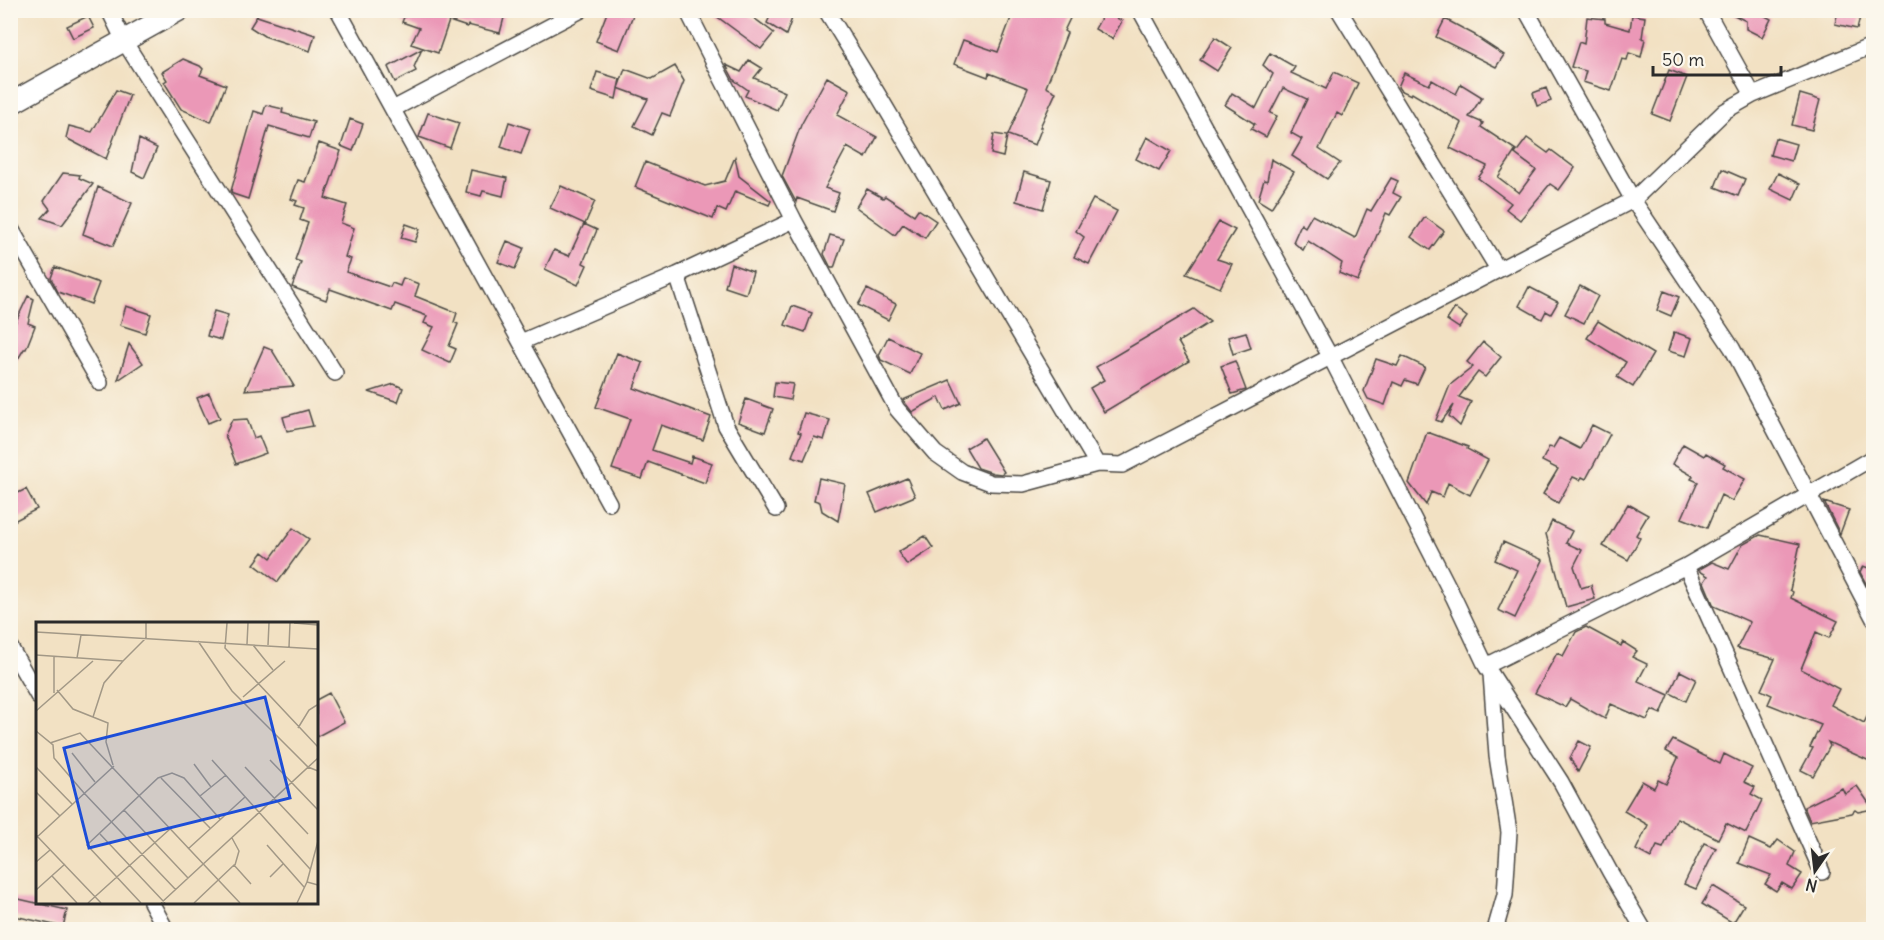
<svg xmlns="http://www.w3.org/2000/svg" width="1884" height="940" font-family="Delius,sans-serif">
  <style>
    .building { fill: #eb98b7 }
    .lines { fill: none; stroke-linecap: round; stroke-linejoin: round }
    .street-casing { stroke: #494642; stroke-width: 18 }
    .secondary-casing { stroke: #494642; stroke-width: 24 }
    .street { stroke: #fff; stroke-width: 15 }
    .secondary { stroke: #fff; stroke-width: 21 }
    .inset-road { fill: none; stroke: #a29886; stroke-width: 1.5 }
    .view { fill: #1d4ed8; fill-opacity: 0.15; stroke: #1d4ed8; stroke-width: 3 }
    .inset-edge { fill: none; stroke: #2b2b2b; stroke-width: 3 }
  </style>
  <rect width="100%" height="100%" fill="#fbf7ec"/>
  <filter id="ink" filterUnits="userSpaceOnUse"><feTurbulence type="fractalNoise" baseFrequency=".0167" numOctaves="2"/><feDisplacementMap in="SourceGraphic" scale="12" xChannelSelector="R" yChannelSelector="G"/><feConvolveMatrix kernelMatrix="1 2 1 2 8 2 1 2 1" color-interpolation-filters="sRGB"/></filter>
  <filter id="wash" filterUnits="userSpaceOnUse"><feTurbulence type="fractalNoise" baseFrequency=".008" numOctaves="4" result="noise"/><feDisplacementMap in="SourceGraphic" scale="24" xChannelSelector="R" yChannelSelector="G"/><feGaussianBlur stdDeviation="1.35" result="paint"/><feColorMatrix in="noise" values="0 0 0 0 0 0 0 0 0 0 0 0 0 0 0 0 0 1.4 0 .05"/><feComposite in="paint" operator="in"/></filter>
  <g filter="url(#wash)">
    <rect width="100%" height="100%" fill="#f2e1c3"/>
    <g id="blocks">
      <path class="building" d="M407 10H506L500 33 468 25 467 27 449 21 438 53 411 44 419 28 402 22Z
        M608 10H635L619 50 596 41Z
        M708 10H743L774 33 761 49Z
        M773 10H780L792 18 786 35 767 23Z
        M1014 10H1074L1064 31 1067 33 1046 87 1056 92 1040 127H1042L1035 145 1008 135 1028 88 989 73 988 77 954 64 963 40 998 52Z
        M1724 10H1754L1771 19 1762 37 1746 29V21Z
        M1105 11 1122 21 1112 39 1095 29Z
        M1838 11 1860 17 1857 29 1835 24Z
        M1632 15 1645 17 1642 38 1645 39 1641 57 1629 53 1627 60 1622 59 1611 91 1583 82 1586 71 1571 67 1579 42 1584 44 1587 17 1605 19V23L1630 30Z
        M88 16 94 28 73 38 67 26Z
        M257 16 315 35 310 51 264 36 250 27Z
        M1445 19 1475 35V36L1504 55 1496 67 1436 37Z
        M1215 37 1232 48 1217 71 1200 60Z
        M422 49 414 67 416 71 395 82 388 67Z
        M1270 53 1295 67 1291 73 1326 89 1334 72 1358 83 1342 116 1337 113 1319 149 1340 163 1327 179 1292 156 1302 139 1291 133 1307 99 1283 88 1270 113 1277 116 1266 137 1251 129 1255 124 1225 105 1232 93 1256 108 1273 74 1263 65Z
        M183 59 200 66 203 69 200 75 226 85 211 122 181 109 164 82 167 80 162 72Z
        M749 60 762 68 754 78 785 92 777 110 745 96 748 90 734 80 726 65 741 72Z
        M675 66 684 81 670 116 662 113 652 135 634 126 648 99 618 88 625 69 652 79Z
        M1669 70 1687 77 1670 121 1652 114Z
        M597 72 620 79 616 99 591 91Z
        M1404 73 1429 85 1432 80 1456 94 1461 84 1482 97 1469 117 1483 123 1481 127 1516 150 1498 177 1519 193 1536 170 1515 154 1527 138 1548 153 1551 150 1575 168 1559 190 1550 184 1520 220 1506 209 1511 203 1478 178 1487 166 1450 148 1462 123 1412 93 1411 95 1400 90 1398 87Z
        M827 77 850 90 837 115 877 137 866 158 847 147 825 188 839 193 833 211 797 198 796 202 782 176 801 125Z
        M1546 88 1551 101 1537 106 1533 93Z
        M116 90 130 95 106 159 66 138 69 126 92 132Z
        M1800 94 1820 100 1812 130 1792 125Z
        M266 105 283 109 282 113 314 122 309 138 269 126 248 199 233 194 231 191 254 111 263 114Z
        M428 113 459 123 450 148 419 137Z
        M350 119 363 124 353 151 341 146Z
        M509 122 530 129 521 154 501 147Z
        M994 134 1007 136 1003 157 991 154Z
        M1147 137 1171 151 1159 171 1136 159Z
        M1775 138 1796 144 1791 161 1770 155Z
        M139 139 157 148 144 178 132 172Z
        M319 143 341 151 325 198 347 205 341 223 354 228 345 257 351 259 346 272 390 287 392 283 400 286 403 278 419 284 415 296 457 313 454 322 458 324 449 346 456 349 450 363 422 350 434 327 424 323 427 316 395 304 392 311 330 289 326 300 292 287 301 262 295 260 308 223 300 220 304 208 295 205 297 201 291 199 298 180 305 182Z
        M735 157 739 176 771 201 769 205 735 191 726 212 717 208 713 219 635 187 645 162 705 186 725 181Z
        M1271 159 1294 172 1271 208 1258 200 1264 180 1267 181Z
        M1722 169 1745 179 1738 196 1715 187Z
        M471 170 507 178 503 196 483 191 481 196 466 192Z
        M1024 172 1051 180 1043 209 1016 201Z
        M63 173 80 175 79 178 93 184 62 225 42 218 50 209 44 201Z
        M1778 173 1800 184 1793 200 1770 189Z
        M1391 178 1398 181 1393 193 1401 197 1390 215 1386 213 1358 281 1339 273 1342 263 1308 241 1303 250 1293 242 1301 224 1305 227 1312 215 1355 238 1367 209 1371 211Z
        M561 186 595 201 585 224 550 208Z
        M98 187 132 203 113 246 83 234Z
        M867 189 883 198 885 196 914 215 918 209 936 221 925 238 903 224 895 235 856 207Z
        M1093 199 1117 211 1089 264 1074 257 1084 237 1076 231Z
        M1425 217 1444 231 1430 250 1411 237Z
        M1219 222 1235 230 1217 259 1232 264 1220 288 1186 274Z
        M406 224 420 229 415 242 401 238Z
        M584 224 597 230 583 263 587 265 578 285 545 269 554 250 569 256Z
        M830 235 844 239 834 268H831L824 254Z
        M507 241 524 248 515 269 498 262Z
        M731 264 753 272 746 294 725 287Z
        M55 267 99 283 91 304 58 292 51 278Z
        M1580 286 1598 296 1584 323 1565 314Z
        M1529 287 1558 302 1551 314 1546 311 1542 319 1519 306Z
        M867 289 896 304 888 320 858 305Z
        M1664 291 1679 297 1671 316 1657 310Z
        M28 296 34 299 28 323 35 326 26 349H24L10 372V334Z
        M126 306 151 314 145 333 120 325Z
        M792 306 812 313 805 332 785 325Z
        M1455 308 1467 317 1459 328 1447 320Z
        M1194 309 1210 322 1178 342 1189 361 1104 412 1090 388 1104 380 1096 367Z
        M214 311 228 315 221 340 207 336Z
        M1598 321 1653 354 1633 387 1617 377 1626 362 1587 338Z
        M1246 332 1251 348 1233 354 1228 337Z
        M1674 332 1692 338 1686 356 1668 351Z
        M888 337 920 353 910 374 881 360 879 355Z
        M1483 342 1501 357 1485 377 1478 372 1459 397 1471 402 1460 426 1449 416 1454 405 1441 422 1436 420 1450 385 1473 367 1467 362Z
        M129 344 143 363 118 380Z
        M264 347 272 350 294 386 245 390Z
        M617 353 643 363 634 388 711 417 703 440 661 425 652 450 690 463 692 456 712 463 705 483 648 462 642 479 612 469 630 419 596 407Z
        M1402 356 1425 367 1417 384 1405 380 1402 386 1393 382 1385 405 1368 399 1364 391 1376 359 1397 366Z
        M1235 361 1246 390 1232 394 1221 366Z
        M950 380 961 403 945 410 939 397 912 412 903 400Z
        M775 382 793 384 790 400 773 397Z
        M394 384 403 388 398 402 369 392Z
        M209 393 220 418 208 423 197 398Z
        M746 399 773 409 765 432 738 422Z
        M308 410 313 426 287 431 283 417Z
        M804 413 830 420 824 440 814 437 804 460 792 456 801 433 798 432Z
        M247 419 254 438 259 436 266 453 236 464 225 435 232 420Z
        M1592 425 1610 434 1586 479 1582 477 1580 480 1573 477 1558 503 1543 494 1558 469 1542 461 1549 447 1553 448 1559 438 1580 449Z
        M1427 432 1468 447 1467 449 1488 460 1470 495 1448 483 1443 497 1431 492 1426 505 1409 483Z
        M983 438 1004 472 1001 474 993 473 978 468 966 448Z
        M1683 444 1704 456 1706 453 1725 464 1723 467 1745 479 1732 501 1721 495 1707 528 1682 518 1698 482 1691 479 1693 476 1672 464Z
        M819 478 845 484 838 521 822 511 820 502 814 500Z
        M907 478 915 496 877 512 869 494Z
        M26 489 37 509 10 523V497Z
        M1824 502 1849 510 1840 534Z
        M1628 504 1648 515 1636 535 1640 538 1628 560 1603 546Z
        M1552 521 1572 531 1566 543 1582 550 1574 566 1581 588 1591 585 1595 599 1566 607 1546 534Z
        M293 528 309 539 278 582 254 564 263 552 271 558Z
        M1760 535 1800 544 1790 590 1793 592 1791 598 1838 621 1829 638 1816 632 1801 669 1839 689 1831 705 1864 723 1874 702V763L1828 742 1830 746 1813 776 1801 770 1813 748 1810 747 1821 725 1768 704 1772 695 1761 690 1775 659 1737 648 1750 622 1714 606 1704 582 1708 576 1698 570 1712 562 1729 569 1742 545Z
        M925 536 933 548 907 565 898 552Z
        M1503 542 1543 560 1515 618 1498 610 1517 570 1495 560Z
        M1863 566 1874 570V583L1870 591 1860 572Z
        M1586 627 1621 646 1623 642 1637 651 1632 657 1647 664 1638 681 1669 695 1661 714 1652 710 1647 720 1611 704 1605 719 1570 699 1565 707 1535 693 1557 653 1563 656 1576 632Z
        M1680 671 1696 679 1686 701 1670 693Z
        M329 693 344 722 316 737V700Z
        M1673 740 1720 764 1724 754 1752 768 1744 782 1755 787 1751 794 1762 800 1746 833 1726 823 1718 839 1677 818 1663 848 1657 846 1651 858 1636 850 1648 825 1624 811 1642 781 1654 788 1658 780 1666 784 1678 758 1666 751Z
        M1579 741 1591 747 1578 772 1570 758Z
        M1857 786 1873 809 1858 812 1855 810 1852 813 1810 821 1804 807 1842 788 1845 794Z
        M1749 839 1771 849 1778 840 1795 852 1789 866 1802 874 1792 889 1782 883 1776 891 1765 884 1771 875 1739 863Z
        M1704 843 1716 848 1696 889 1684 884Z
        M1713 886 1744 905 1733 923 1702 904Z
        M10 897 67 910 63 927 10 915Z"/>
    </g>
  </g>
  <g filter="url(#ink)">
    <use href="#blocks" fill-opacity="0" stroke="#494642" stroke-width="1.5"/>
    <g class="lines">
      <defs>
        <path id="street" d="M109 10 124 41 335 373
          M338 10 609 503
          M687 10 794 220 897 409 935 453 962 472 991 483 1023 484 1097 464 1122 465 1633 200 1725 111 1753 95 1874 45
          M826 10 877 93 1097 464
          M1140 10 1331 358 1454 598 1486 666 1561 782 1610 872 1644 930
          M1339 10 1498 269
          M1526 10 1633 200 1732 348 1874 619
          M1706 10 1753 95
          M393 109 581 10
          M10 227 100 383
          M677 275 726 426 776 509
          M521 342 677 275 794 220
          M1686 566 1822 872
          M10 647 38 696
          M1486 666 1686 566 1874 457
          M1491 674 1497 756 1509 832 1505 895 1495 930
          M151 902 166 930"/>
        <path id="secondary" d="M10 104 179 10"/>
      </defs>
      <use href="#street" class="street-casing"/>
      <use href="#secondary" class="secondary-casing"/>
      <use href="#street" class="street"/>
      <use href="#secondary" class="secondary"/>
    </g>
  </g>
  <g transform="translate(36 622)">
    <rect width="282" height="282" fill="#f2e1c3"/>
    <path class="inset-road" d="M191 1 189 26 282 125M258 1 282 3M0 10 282 27M162 19 196 69 272 145 282 149M211 22 212 1M217 23 237 48M232 23 233 1M253 25 254 1M0 33 87 39 110 16V1M18 34V71M41 36 45 13M21 68 37 87 72 101 70 120 77 143M207 75 249 39M0 89 57 39M57 95 68 61 87 39M262 106 273 88 281 83M0 109 17 123 18 136 48 171 140 268M14 121 44 111 204 281M36 131 59 160M176 138 274 247M234 138 282 188M158 142 175 165M0 145 36 182M209 145 272 212M125 156 174 206M0 170 24 194M164 174 190 153M88 188 152 256M64 212 129 281M0 213 65 281M0 216 78 144M196 216 203 229 199 243M282 219 271 260 282 263M231 223 268 265M152 227 209 175M0 240 14 228M16 254 41 281M234 255 247 242M0 268 29 242M52 281 134 207M105 281 51 223 122 156 136 151 148 156 184 197M125 281 282 136M158 281 198 243 215 262M261 281 271 260"/>
    <path class="view" d="M229 75 254 176 53 226 28 126Z"/>
    <rect width="282" height="282" class="inset-edge"/>
  </g>
  <rect width="1884" height="940" fill="none" stroke="#fbf7ec" stroke-width="36"/>
  <g transform="translate(1815 871) rotate(194)" stroke="#fbf7ec" stroke-width="4.5" paint-order="stroke">
  <path d="M0-4.5L10 22L0 15L-10 22Z" fill="#2b2b2b"/>
  <text y="-9" font-size="16" font-weight="bold" text-anchor="middle" fill="#2b2b2b">N</text>
  </g>
  <path d="M1653 66v9h128v-9" fill="none" stroke="#2b2b2b" stroke-width="3"/>
  <text x="1662" y="66" font-size="18" fill="#2b2b2b" stroke="#fbf7ec" stroke-width="4.5" paint-order="stroke">50 m</text>
</svg>
